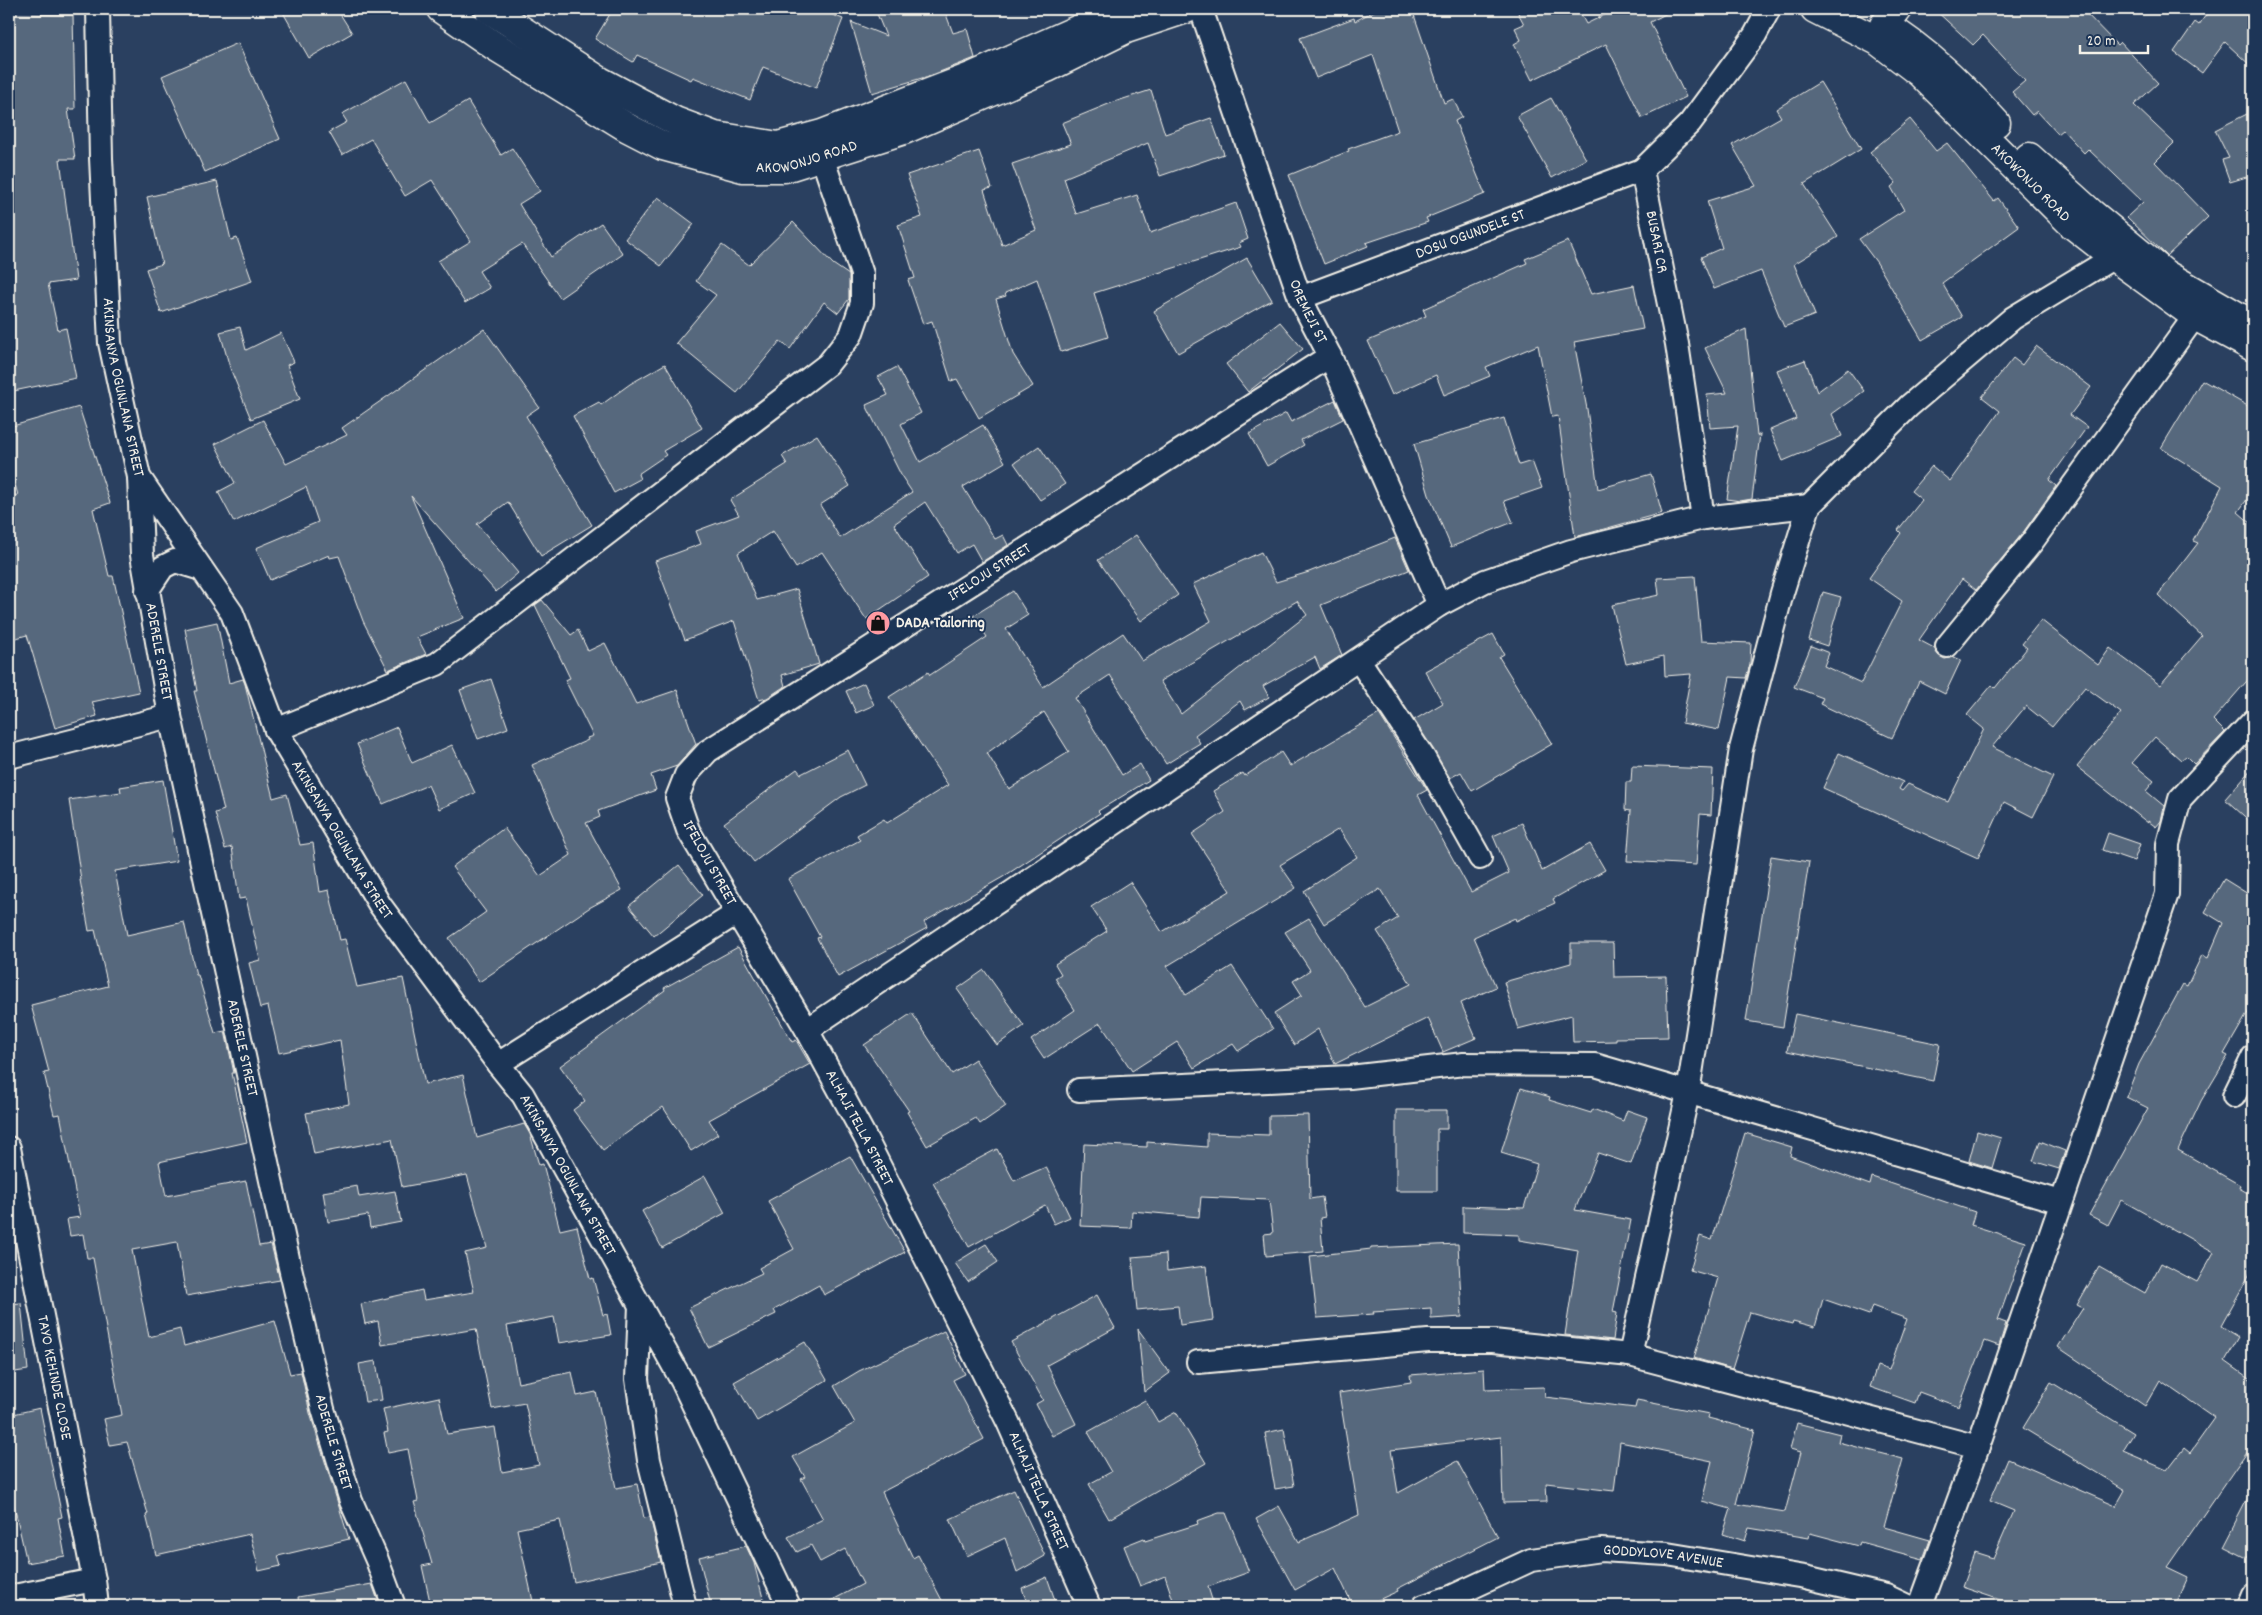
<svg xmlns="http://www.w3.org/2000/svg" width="2262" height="1615" font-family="Dekko,sans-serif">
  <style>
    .building { fill: #56677d; stroke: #f4f1e8; fill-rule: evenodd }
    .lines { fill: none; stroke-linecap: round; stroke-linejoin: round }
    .street-casing { stroke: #f4f1e8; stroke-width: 26 }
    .secondary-casing { stroke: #f4f1e8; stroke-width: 31 }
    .street { stroke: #1d3557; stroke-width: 22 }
    .secondary { stroke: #1d3557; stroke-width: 28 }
    .labels { text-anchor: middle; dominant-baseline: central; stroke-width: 4; stroke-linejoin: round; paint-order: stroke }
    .street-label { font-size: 16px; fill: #f4f1e8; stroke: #1d3557 }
    .poi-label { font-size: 16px; font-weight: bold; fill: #f4f1e8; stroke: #1d3557; text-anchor: start }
  </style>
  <rect width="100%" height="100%" fill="#2a4060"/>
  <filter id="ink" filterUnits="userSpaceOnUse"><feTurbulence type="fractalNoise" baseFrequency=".02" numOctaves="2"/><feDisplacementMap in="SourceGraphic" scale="10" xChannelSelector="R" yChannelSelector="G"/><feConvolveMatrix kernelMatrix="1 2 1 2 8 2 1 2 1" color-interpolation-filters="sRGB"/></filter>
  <g filter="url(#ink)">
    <path class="building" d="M281 9H337L352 33 309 58Z
      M613 9H818L843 19 816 88 763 67 750 100 693 77 691 80 637 55 633 62 595 39Z
      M875 9H944L953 33 967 29 975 58 932 75 872 93 851 22 886 36Z
      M1378 9H1412L1444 103 1453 99 1462 117 1455 121 1485 194 1426 218 1428 222 1366 243 1368 246 1324 264 1289 175 1349 151 1348 149 1398 131 1373 55 1316 78 1300 38 1354 18 1355 21Z
      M1516 9H1578L1586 24 1617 9H1675L1650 22 1686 97 1642 118 1606 44 1532 80 1514 44 1521 40 1515 28 1524 24Z
      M1934 9H2082L2117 45 2120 42 2158 83 2134 105 2174 143 2155 162 2208 217 2167 256 2127 217 2143 202 2088 149 2084 153 2063 130 2058 134 2037 111 2032 115 2012 92 2025 81 1983 35 1973 45Z
      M2210 9H2253V68L2225 42 2202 73 2174 52 2195 22 2199 25Z
      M9 14 73 15 75 109H68L75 159H60L76 280 48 284 58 330 66 328 76 378 9 392Z
      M238 43 280 139 205 172 162 76Z
      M406 79 430 123 468 101 501 155 512 148 540 191 519 204 551 257 601 223 623 254 560 298 522 244 479 271 490 288 465 303 438 261 471 241 432 180 405 196 371 139 342 155 329 132 347 122 342 114Z
      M1820 82 1861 149 1804 184 1838 237 1794 264 1815 315 1784 327 1761 271 1714 289 1701 257 1722 248 1707 201 1756 186 1732 145 1781 117 1776 109Z
      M1151 90 1165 134 1211 118 1224 154 1160 176 1148 143 1064 178 1076 214 1137 195 1150 233 1236 203 1248 239 1239 243 1241 247 1094 293 1108 337 1061 352 1037 279 1005 293 1006 296 996 299 1013 354 1033 386 979 418 957 379 951 381 932 321 923 324 908 280 915 278 898 225 922 217 907 175 979 151 992 188 984 190 1002 245 1036 230 1012 164 1071 144 1062 123 1111 103Z
      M1551 98 1586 159 1552 178 1517 116Z
      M2253 111V175L2230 182 2222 160 2229 158 2215 130Z
      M1910 119 1936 151 1947 143 1994 201 1998 198 2019 227 1942 283 1962 317 1922 340 1877 263 1859 239 1904 210 1891 187 1896 183 1870 152Z
      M217 181 231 240 237 238 252 281 161 313 146 269 162 264 147 197Z
      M658 197 694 224 661 266 625 239Z
      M793 222 833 264 849 275V299L838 313 824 302 790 349 780 341 737 393 676 343 716 295 696 281 722 245 749 265Z
      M1568 241 1591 294 1634 285 1643 329 1574 342 1587 409 1598 489 1651 474 1662 513 1575 537 1558 416 1552 417 1538 345 1486 367 1490 376 1444 395 1436 375 1392 395 1368 341 1426 316 1423 309 1527 263 1525 259Z
      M1247 258 1272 300 1178 353 1154 311Z
      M1280 322 1303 349 1248 392 1226 364Z
      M240 327 246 350 281 333 294 362 287 365 300 399 251 419 230 368 220 332Z
      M484 329 539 407 526 416 592 525 541 556 508 502 477 524 518 573 496 592 411 496 464 618 417 637 426 654 388 670 363 621 339 556 330 558 329 555 270 580 256 548 318 522 306 487 234 522 218 492 235 483 215 444 263 420 286 464 347 435 342 428Z
      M1746 329 1757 436 1760 434 1752 499 1740 501 1727 499 1738 426 1710 428 1707 395 1727 393 1705 348Z
      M2036 346 2091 387 2070 415 2087 427 2049 480 2056 486 2022 534 1976 590 1962 579 1919 640 1934 648 1939 656 1945 659 1954 657 1961 660 1945 694 1919 681 1892 738 1820 704 1823 698 1794 687 1811 646 1829 653 1824 666 1861 683 1902 601 1869 578 1901 533 1898 530 1922 500 1911 491 1932 466 1950 481 2000 411 1982 397 2013 358 2022 365Z
      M1805 360 1817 392 1848 369 1864 391 1832 414 1842 436 1783 461 1770 430 1796 419 1777 370Z
      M665 364 702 428 663 451 666 455 638 474 640 479 614 493 573 416 599 402 601 405 630 384Z
      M897 367 921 413 901 424 920 462 983 425 1005 462 963 487 995 539 1003 535 1008 545 982 562 972 544 957 553 925 502 894 524 928 577 866 619 822 552 796 568 773 531 738 553 757 600 797 589 819 664 782 675 785 686 767 698 759 700 734 621 685 640 655 561 701 544 696 531 739 515 730 500 787 464 782 456 817 435 850 486 820 505 840 538 912 492 902 477 866 405 888 395 878 377Z
      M2202 380 2253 409V491L2238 512 2253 525V674L2213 720 2225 732 2194 764 2186 756 2181 760 2155 737 2132 763 2154 781 2146 791 2164 806 2161 821 2156 827 2148 821V823L2077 767 2121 713 2085 687 2052 727 2026 706 1992 747 2053 777 2033 817 2004 802 1978 858 1823 788 1839 753 1903 782 1899 789 1902 791 1908 784 1948 802 1984 729 1967 715 1992 685 1995 688 2027 648 2022 644 2041 620 2098 665 2110 648 2160 685 2202 636 2158 595 2198 543 2193 541 2222 486 2161 448Z
      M1335 400 1343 419 1301 440 1304 445 1267 466 1249 434 1286 413 1291 422Z
      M79 407 110 503 93 509 109 576H113L139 692 92 702 97 716 55 728 27 635 9 640V496L18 495 9 464V427Z
      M1504 418 1519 465 1532 461 1542 488 1504 501 1513 522 1451 547 1429 495 1414 444Z
      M1039 446 1065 484 1040 500 1014 463Z
      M1136 535 1178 595 1141 621 1098 560Z
      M1395 538 1409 570 1321 605 1342 655 1320 669 1315 657 1263 686 1269 697 1245 710 1240 701 1195 735 1200 743 1166 764 1110 675 1075 698 1122 775 1140 764 1149 780 1098 811 1100 813 1003 877 924 922 927 928 838 977 817 938 820 937 788 879 860 840 857 835 884 819 887 823 948 785 889 697 928 672 930 675 987 637 973 616 1013 591 1028 615 1006 629 1043 687 1123 633 1142 661 1211 621 1193 584 1261 552 1276 582 1309 572ZM1297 601 1307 615 1181 714 1160 681ZM1044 712 1069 752 1009 789 987 753Z
      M1695 576 1701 641 1751 643 1750 664 1746 678 1730 677 1719 730 1682 723 1691 674 1665 676 1664 656 1626 664 1612 605 1659 595 1657 578Z
      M1823 592 1841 597 1827 646 1809 640Z
      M542 600 571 635 578 630 588 651 605 643 636 704 677 690 696 744 677 766 651 775 656 790 598 811 600 817 586 823 622 890 589 908 479 982 449 938 486 912 452 867 504 828 540 876 571 855 532 765 588 740 587 738 593 736 565 680 570 678 535 605Z
      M217 622 229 683 243 679 245 684 273 798 287 794 300 845 313 843 320 892 329 890 340 940 345 939 357 987 403 978 425 1084 463 1075 477 1138 524 1124 530 1134 539 1165 543 1164 560 1230 577 1226 590 1279 593 1278 603 1315 607 1314 611 1335 559 1343 554 1317 507 1326 518 1383 572 1372 577 1396 596 1392 616 1488 637 1484 644 1518 650 1517 661 1562 574 1582 560 1520 517 1529 534 1606H431L422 1566 432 1564 414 1502 418 1501 408 1449 388 1453 384 1433 388 1432 383 1409 439 1397 447 1434 495 1427 502 1472 539 1465 525 1403 492 1409 476 1329 382 1345 378 1321 365 1324 361 1304 422 1290 424 1300 474 1292 465 1253 487 1248 467 1175 402 1187 392 1139 314 1154 306 1113 349 1104 340 1040 279 1053 268 1006 260 1008 249 963 260 960 246 898 239 899 232 847 225 849 215 813 224 810 194 691H197L185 629Z
      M1493 634 1504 654 1499 657 1552 744 1472 791 1461 772 1450 778 1414 720 1443 703 1425 671Z
      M491 679 508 728 478 739 460 690Z
      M864 683 874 705 856 713 846 691Z
      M1379 714 1427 790 1418 795 1471 892 1509 873 1493 836 1522 823 1542 871 1590 844 1605 870 1553 899 1555 903 1516 921 1515 918 1474 937 1496 987 1461 1003 1476 1038 1443 1052 1428 1018 1335 1064 1318 1029 1294 1045 1274 1013 1302 995 1293 981 1310 970 1285 932 1309 918 1365 1007 1411 984 1377 931 1398 918 1380 889 1324 924 1304 891 1357 857 1339 829 1280 865 1296 888 1167 966 1186 995 1232 966 1273 1029 1238 1051 1233 1044 1194 1068 1177 1042 1132 1071 1100 1023 1044 1059 1031 1040 1075 1010 1055 978 1061 974 1055 964 1107 931 1091 907 1130 882 1162 932 1230 891 1192 834 1225 812 1213 791 1243 773 1245 776 1281 752 1290 766Z
      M397 727 412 763 452 745 475 793 439 809 428 785 383 804 357 744Z
      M848 750 865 785 841 797 754 862 724 823 797 769 801 774Z
      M1632 766 1713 769 1711 815 1700 814 1696 865 1627 861 1631 811 1625 810 1626 782H1631Z
      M2253 767V824L2225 799Z
      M163 780 177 861 115 871 127 935 184 922 196 975H198L215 1033 225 1031 234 1073H232L247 1142 159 1162 166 1196 246 1181 259 1246 271 1244 280 1280 186 1296 177 1242 132 1250 149 1337 180 1329 184 1346 275 1321 290 1374 301 1372 310 1413 349 1539 278 1556 281 1566 259 1571 250 1534 156 1555 146 1515 148 1514 127 1442 110 1445 104 1419 122 1415 93 1258H87L83 1234 70 1236 67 1219 80 1217 60 1114 54 1115 44 1073 49 1072 31 1005 108 986 95 930 89 931 80 880H81L69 800 121 792 120 787Z
      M2108 833 2140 844 2134 861 2102 850Z
      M1771 856 1809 862 1783 1027 1746 1021Z
      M679 865 703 895 654 936 629 906Z
      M2224 879 2253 897V1004L2224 1054 2228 1056 2201 1101 2178 1150 2240 1185 2239 1188 2253 1196V1268L2221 1326 2239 1337 2225 1361 2253 1381V1443L2167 1567 2188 1577 2175 1606H2018L1962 1587 1974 1553 1993 1559 2014 1511 1990 1501 2008 1459 2116 1506 2125 1490 2023 1428 2051 1382 2134 1433 2123 1451 2167 1470 2184 1448 2190 1453 2215 1418 2160 1380 2145 1406 2058 1347 2083 1308 2077 1305 2099 1267 2145 1293 2161 1263 2197 1282 2214 1252 2121 1200 2108 1225 2089 1215 2148 1108 2126 1097 2139 1064 2183 984 2187 986 2202 955 2208 958 2223 923 2205 912Z
      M1571 943H1613L1614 977 1666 976 1668 1037 1616 1038V1041L1573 1042 1572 1015 1518 1029 1504 982 1571 963Z
      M738 947 792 1042 796 1040 810 1064 709 1120 718 1134 691 1151 663 1107 603 1150 573 1110 585 1101 560 1066 665 990 664 988Z
      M984 970 1024 1026 997 1045 957 989Z
      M912 1013 952 1074 975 1059 1006 1106 980 1124 976 1118 927 1146 907 1112 909 1111 864 1045Z
      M1795 1014 1940 1044 1933 1081 1787 1051Z
      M1521 1088 1550 1097 1549 1100 1591 1113 1593 1109 1623 1121 1627 1110 1647 1117 1631 1164 1598 1153 1575 1210 1631 1220 1613 1312 1617 1313 1613 1340 1565 1335 1578 1250 1519 1240V1235L1463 1233V1206L1524 1208 1537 1164 1501 1153Z
      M1396 1110H1447V1129H1437V1191H1396Z
      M1308 1115 1310 1199 1322 1197 1325 1217 1320 1218 1323 1251 1266 1256 1264 1234 1273 1233 1269 1200 1201 1197 1199 1217 1132 1211 1131 1228 1080 1226 1084 1144 1147 1147V1142L1207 1147V1133L1269 1135V1116Z
      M1977 1131 2001 1138 1992 1168 1969 1161Z
      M1745 1133 1792 1147 1790 1156 1870 1185 1872 1177 1975 1212 1971 1225 2026 1242 1998 1320 2006 1323 1999 1346 1985 1341 1959 1407 1919 1392 1915 1403 1870 1387 1877 1366 1889 1370 1907 1319 1872 1306 1869 1315 1823 1299 1815 1327 1793 1321 1792 1324 1750 1312 1732 1369 1694 1358 1718 1278 1690 1270 1700 1236 1712 1240Z
      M2040 1141 2065 1151 2059 1169 2033 1161Z
      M997 1149 1014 1181 1046 1167 1070 1217 1054 1224 1045 1205 969 1247 933 1183Z
      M850 1156 905 1252 824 1295 819 1285 774 1310 776 1314 708 1347 689 1308 762 1273 759 1268 794 1249 768 1201Z
      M705 1176 725 1213 662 1248 642 1211Z
      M357 1186 359 1197 395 1191 401 1222 370 1228 368 1215 328 1222 323 1192Z
      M986 1244 998 1262 968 1282 955 1263Z
      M1458 1244 1462 1317 1431 1319V1308L1373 1312 1374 1314 1317 1318 1310 1256 1371 1249V1248Z
      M1166 1254 1167 1271 1206 1266 1213 1320 1180 1325 1178 1306 1137 1310 1132 1257Z
      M1097 1295 1115 1328 1047 1365 1076 1424 1052 1436 1036 1404 1043 1400 1011 1342Z
      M21 1303 28 1370 9 1373V1304Z
      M1138 1329 1170 1373 1144 1392Z
      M944 1331 965 1374 953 1380 984 1439 882 1492 913 1558 918 1555 945 1606H821L863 1584 845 1549 820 1562 811 1545 797 1552 788 1537 823 1519 801 1479 805 1477 793 1457 855 1423 834 1386 859 1371Z
      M805 1342 827 1380 757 1421 734 1382Z
      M376 1361 382 1400 365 1402 359 1364Z
      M1484 1369 1485 1389 1544 1387 1545 1397 1635 1408 1637 1400 1709 1414 1708 1418 1755 1430 1736 1504 1785 1512 1801 1452 1790 1449 1797 1423 1840 1434 1838 1442 1903 1459 1884 1527 1930 1540 1923 1559 1860 1542 1859 1546 1810 1533 1809 1538 1749 1528 1745 1541 1723 1534 1731 1509 1702 1501 1712 1461 1620 1442 1614 1491 1546 1483 1547 1502 1503 1503 1501 1437 1391 1450 1398 1493 1457 1461 1498 1537 1397 1589 1398 1591 1365 1606H1353L1335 1568 1295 1590 1256 1519 1279 1506 1299 1542 1359 1515 1339 1393 1411 1382 1410 1375Z
      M1145 1400 1158 1422 1176 1412 1206 1463 1109 1519 1089 1484 1111 1472 1088 1432Z
      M40 1408 62 1517 58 1518 65 1556 27 1563 14 1505 9 1506V1415Z
      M1284 1429 1294 1486 1275 1489 1265 1433Z
      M2253 1488V1547L2247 1558 2223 1546Z
      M1014 1490 1045 1556 1017 1572 1005 1538 967 1556 950 1519Z
      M1219 1513H1226L1249 1572 1208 1587 1214 1606H1175L1165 1576 1140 1586 1124 1546 1144 1538 1145 1541 1198 1524 1197 1521Z
      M746 1546 754 1563 765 1606H711L699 1557Z
      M1047 1577 1057 1606H1028L1022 1588Z
      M372 1584 380 1606H299L298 1597Z"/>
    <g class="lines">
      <defs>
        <g id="street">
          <path id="s1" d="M98 9 101 158 110 343 139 477 232 613 276 730 380 905 498 1064 523 1095 682 1381 789 1606"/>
          <path id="s2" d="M1201 9 1300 298 1330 356 1439 605"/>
          <path d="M1878 40 1901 9"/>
          <path id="s3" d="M1300 298 1642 170"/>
          <path id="s4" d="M139 477 142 555 170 716 289 1263 323 1409 351 1501 377 1560 394 1606"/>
          <path d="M1703 518 1677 344 1642 170 1690 123 1755 35 1769 9"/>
          <path d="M147 591 163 567 175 561 201 569"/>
          <path d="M1947 646 2032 542 2195 316"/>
          <path d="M1359 660 1424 758 1480 858"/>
          <path d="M276 730 437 664 828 364 851 335 862 303V274L822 157"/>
          <path d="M9 757 170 716"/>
          <path id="s5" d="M737 913 688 830 677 798 686 775 708 751 1330 356"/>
          <path d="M807 1030 1439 605 1485 581 1571 551 1703 518 1809 506"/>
          <path id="s6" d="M498 1064 737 913 807 1030 865 1137 1008 1422 1089 1606"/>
          <path d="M1079 1090 1350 1077 1464 1064 1595 1065 2061 1202"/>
          <path d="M2234 1096 2253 1057"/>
          <path id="s7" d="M9 1148 94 1580 97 1606"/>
          <path d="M640 1305 637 1379 649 1460 685 1606"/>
          <path d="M1630 1355 1688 1093 1741 749 1782 593 1809 506 1909 406 2013 318 2114 257"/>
          <path d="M1198 1362 1428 1341H1493L1630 1355 1978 1447"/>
          <path d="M9 1597 94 1580"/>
          <path id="s8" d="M1424 1606 1451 1597 1531 1560 1601 1550 1667 1554 1805 1577 1886 1596 1907 1606"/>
          <path d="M1920 1606 1978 1447 2167 894 2168 844 2180 799 2253 721"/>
          <path d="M2248 1606 2253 1594"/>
        </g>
        <g id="secondary">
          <path id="s9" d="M441 9 493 45 628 128 663 146 743 168H785L904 130 1047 68 1126 29 1186 9"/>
          <path d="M489 9 600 81 675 121 715 136 778 146 822 134 973 76 1124 9"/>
          <path id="s10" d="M1815 9 1878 41 1920 73 2073 225 2114 257 2195 316 2253 347"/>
          <path d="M1884 25C1928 51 1962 86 1996 123"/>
          <path d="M2029 157 2091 213 2165 274 2253 325"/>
        </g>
      </defs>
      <use href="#street" class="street-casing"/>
      <use href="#secondary" class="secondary-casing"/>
      <use href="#street" class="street"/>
      <use href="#secondary" class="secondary"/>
    </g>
  </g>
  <defs>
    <symbol id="shop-disc" viewBox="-11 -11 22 22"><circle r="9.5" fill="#ff9aa2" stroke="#1d3557"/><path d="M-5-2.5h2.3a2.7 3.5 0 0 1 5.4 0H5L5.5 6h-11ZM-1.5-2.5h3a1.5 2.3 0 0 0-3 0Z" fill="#111"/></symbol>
  </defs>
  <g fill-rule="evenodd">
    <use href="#shop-disc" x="864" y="609" width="28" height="28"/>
  </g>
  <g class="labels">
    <g class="street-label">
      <text stroke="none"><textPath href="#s9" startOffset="409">AKOWONJO ROAD</textPath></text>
      <text stroke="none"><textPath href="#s10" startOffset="279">AKOWONJO ROAD</textPath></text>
      <text stroke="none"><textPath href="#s3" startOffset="182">DOSU OGUNDELE ST</textPath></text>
      <text transform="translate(1656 242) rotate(79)">BUSARI CR</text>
      <text stroke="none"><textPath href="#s2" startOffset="321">OREMEJI ST</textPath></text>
      <text stroke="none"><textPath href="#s1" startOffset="380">AKINSANYA OGUNLANA STREET</textPath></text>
      <text stroke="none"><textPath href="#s5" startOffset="521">IFELOJU STREET</textPath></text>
      <text stroke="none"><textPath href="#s4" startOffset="176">ADERELE STREET</textPath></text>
      <text stroke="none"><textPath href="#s1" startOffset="889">AKINSANYA OGUNLANA STREET</textPath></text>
      <text transform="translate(709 863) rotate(61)">IFELOJU STREET</text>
      <text stroke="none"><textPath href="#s4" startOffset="581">ADERELE STREET</textPath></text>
      <text stroke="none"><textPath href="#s6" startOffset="530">ALHAJI TELLA STREET</textPath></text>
      <text stroke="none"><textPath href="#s1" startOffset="1294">AKINSANYA OGUNLANA STREET</textPath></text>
      <text stroke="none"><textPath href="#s7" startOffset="234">TAYO KEHINDE CLOSE</textPath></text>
      <text stroke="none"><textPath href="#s4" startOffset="986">ADERELE STREET</textPath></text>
      <text stroke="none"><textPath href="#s6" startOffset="935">ALHAJI TELLA STREET</textPath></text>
      <text stroke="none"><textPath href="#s8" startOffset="250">GODDYLOVE AVENUE</textPath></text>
    </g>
    <g class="poi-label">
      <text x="896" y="623">DADA Tailoring</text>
    </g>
  </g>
  <rect width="2262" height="1615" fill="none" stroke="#1d3557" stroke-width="30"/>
  <rect x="15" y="15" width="2232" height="1585" fill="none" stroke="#f4f1e8" stroke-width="2" filter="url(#ink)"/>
  <path d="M2080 45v8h68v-8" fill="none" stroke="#f4f1e8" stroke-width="2.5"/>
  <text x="2087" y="45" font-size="15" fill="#f4f1e8" stroke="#1d3557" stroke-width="4" paint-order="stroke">20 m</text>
</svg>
